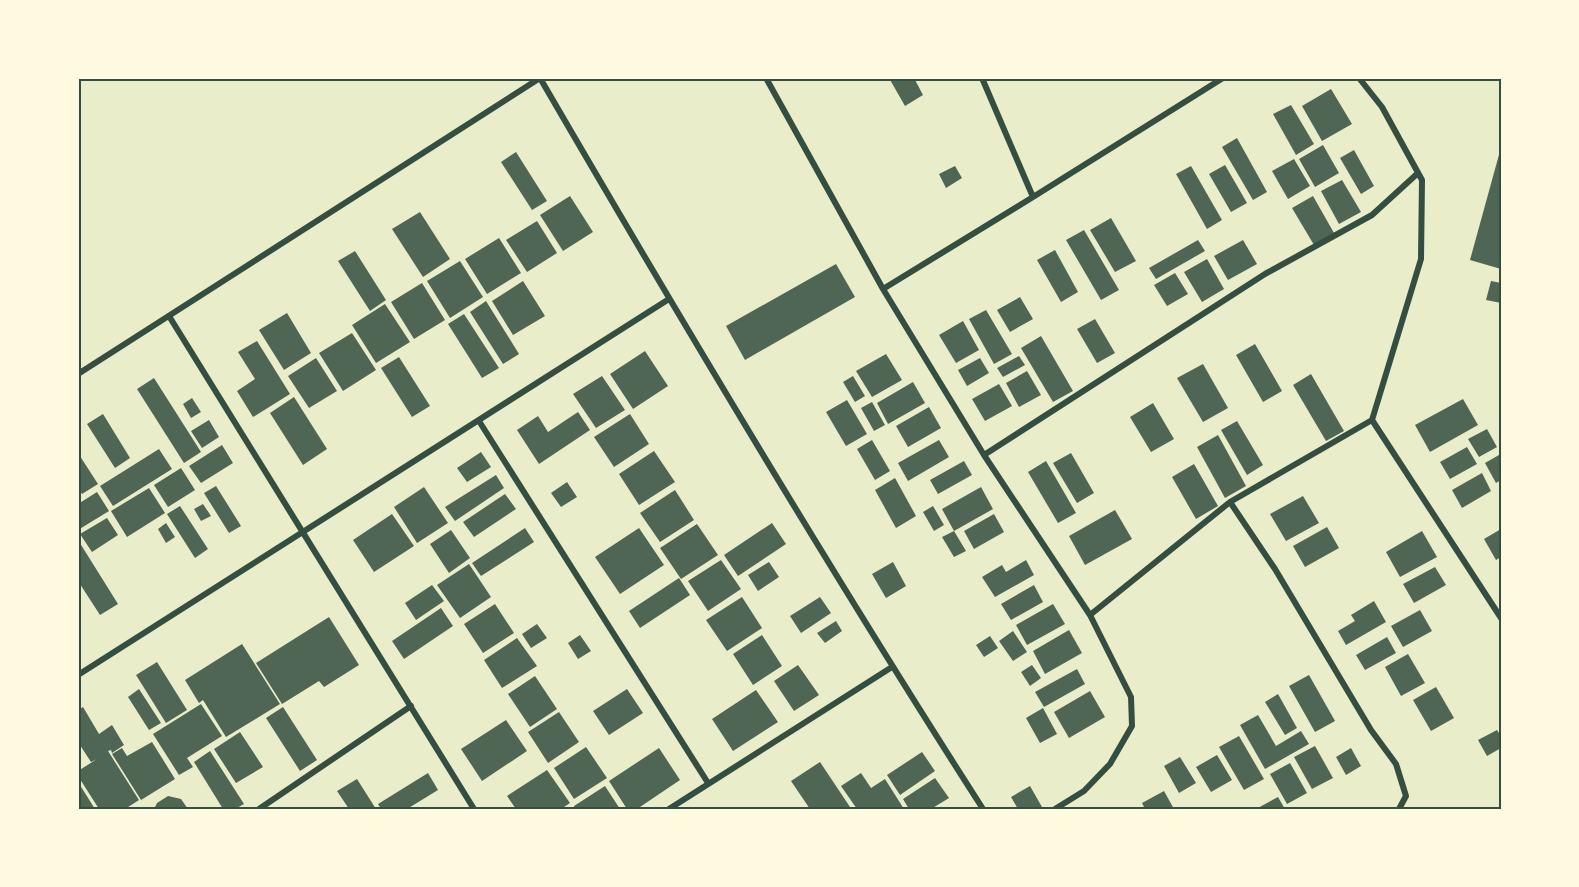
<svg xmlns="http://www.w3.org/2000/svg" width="1579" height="887" font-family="'Varela Round',sans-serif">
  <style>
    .building { fill: #4f6655 }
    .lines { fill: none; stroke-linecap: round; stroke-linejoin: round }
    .minor { stroke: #344e41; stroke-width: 6 }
    .neatline { fill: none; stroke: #344e41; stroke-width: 2 }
  </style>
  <rect width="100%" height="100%" fill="#e9edc9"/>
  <path class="building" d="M889 78H914L923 95 905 106Z
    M1331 89 1352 124 1322 141 1302 106Z
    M1291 105 1314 144 1296 155 1273 114Z
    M1237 138 1267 192 1253 200 1222 147Z
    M1323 145 1339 173 1315 187 1299 159Z
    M1354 150 1374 186 1361 194 1340 158Z
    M1500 151 1501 152V269L1470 260Z
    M516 152 547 201 532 210 501 162Z
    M1294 159 1310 186 1288 199 1272 171Z
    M1225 165 1247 203 1231 212 1209 174Z
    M955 166 962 178 946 188 939 174Z
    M1191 166 1222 220 1207 229 1176 174Z
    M1342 180 1361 212 1339 224 1321 191Z
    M570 196 593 232 563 251 540 215Z
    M1313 196 1334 233 1314 245 1292 208Z
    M420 212 450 259 423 277 392 229Z
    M1111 218 1136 261 1115 272 1090 230Z
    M537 221 557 253 527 272 506 240Z
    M1084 230 1119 290 1101 300 1066 240Z
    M499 238 521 273 487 294 465 259Z
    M1198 240 1205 251 1156 279 1149 268Z
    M1243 240 1257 264 1228 280 1214 256Z
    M1055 250 1078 292 1061 302 1037 260Z
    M355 251 386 300 370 311 338 261Z
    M1207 259 1224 289 1202 302 1184 272Z
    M460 261 483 297 450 318 427 281Z
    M836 264 855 297 745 360 726 326Z
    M1175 273 1188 294 1167 306 1154 285Z
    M523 281 545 316 513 335 492 301Z
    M1491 281 1501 283V303L1486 300Z
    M422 283 445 320 414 339 391 302Z
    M1020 297 1033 319 1010 332 997 310Z
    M486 301 519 354 503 364 470 312Z
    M385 304 410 342 376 363 352 325Z
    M986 310 1012 354 994 364 969 319Z
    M287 313 311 353 284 370 259 330Z
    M464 314 499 368 482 378 448 324Z
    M1095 319 1115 353 1097 363 1077 329Z
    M963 321 979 350 956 363 939 335Z
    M352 333 376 370 343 391 319 353Z
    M1041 336 1073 391 1053 402 1021 348Z
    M257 341 290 394 253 417 237 391 255 379 238 352Z
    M1255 344 1282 391 1263 402 1236 355Z
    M645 351 668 386 633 409 610 374Z
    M886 354 902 380 872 397 856 371Z
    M1019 356 1025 365 1003 377 997 368Z
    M399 357 430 406 412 417 381 368Z
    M316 358 337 391 309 408 288 376Z
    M980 358 989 373 967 386 958 370Z
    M1203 364 1228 408 1203 422 1177 378Z
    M1027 371 1041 395 1019 407 1006 383Z
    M1311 374 1344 431 1326 441 1293 385Z
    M602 376 625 410 596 428 573 394Z
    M853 376 865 396 855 402 843 382Z
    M154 378 201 452 184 463 137 389Z
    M913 382 925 403 888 424 877 403Z
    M999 384 1012 406 985 421 972 399Z
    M294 397 327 449 303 465 270 413Z
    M192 398 201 412 191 418 183 404Z
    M1463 399 1478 425 1430 452 1415 425Z
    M847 400 867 434 846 446 826 412Z
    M872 402 885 425 874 431 861 408Z
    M1153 403 1174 439 1151 452 1130 417Z
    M929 407 941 428 908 447 896 426Z
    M578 412 590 430 539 464 517 430 538 416 548 432Z
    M103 414 130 458 115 468 87 424Z
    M630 414 649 444 614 467 594 437Z
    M209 420 219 437 202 448 191 431Z
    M1237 421 1263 465 1247 475 1221 430Z
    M1487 429 1497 447 1479 457 1468 439Z
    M1218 435 1246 486 1225 498 1197 447Z
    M872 440 890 471 875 480 857 449Z
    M939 440 949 457 908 481 898 463Z
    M222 445 233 463 201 483 189 466Z
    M1467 447 1477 464 1450 479 1440 462Z
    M159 449 172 469 113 506 100 486Z
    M654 451 675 482 639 505 619 474Z
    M481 452 491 467 467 482 457 468Z
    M78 453 98 484 82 494 78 488Z
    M1071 453 1094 493 1077 503 1053 463Z
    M1499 455 1501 459V480L1496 483 1485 463Z
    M964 461 972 475 938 494 930 480Z
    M1046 461 1076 513 1058 523 1028 472Z
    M1194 464 1218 506 1196 519 1172 477Z
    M181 468 195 490 168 507 154 485Z
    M1482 473 1491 491 1462 508 1452 490Z
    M496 475 504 488 455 521 445 507Z
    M895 478 916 516 896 528 875 490Z
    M567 482 577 497 561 507 551 493Z
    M216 486 241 526 229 533 204 493Z
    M424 487 448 523 417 543 394 507Z
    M981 487 993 509 954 531 942 509Z
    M149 488 165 513 127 537 111 511Z
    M675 490 694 520 660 542 640 513Z
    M97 492 109 511 78 530V504Z
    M505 494 516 509 474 537 463 522Z
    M1303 496 1319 523 1286 541 1270 514Z
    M203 504 211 516 201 521 194 509Z
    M180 506 208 549 195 558 167 514Z
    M933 506 944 525 934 531 923 512Z
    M1115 510 1132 539 1085 565 1069 536Z
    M392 514 414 546 374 572 353 540Z
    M994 514 1004 532 974 549 964 531Z
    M107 518 118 535 92 552 80 534Z
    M166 523 175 537 166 543 158 529Z
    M772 523 786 544 738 576 724 555Z
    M697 524 718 555 681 579 660 548Z
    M1327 527 1339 548 1305 567 1293 546Z
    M525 528 534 542 481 576 472 563Z
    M639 528 664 565 620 594 595 557Z
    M1501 529V557L1496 560 1484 539Z
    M451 530 470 558 449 573 430 544Z
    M954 531 966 551 954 557 942 537Z
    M1422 531 1437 557 1400 577 1386 552Z
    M78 540 118 604 100 615 78 581Z
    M721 560 741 589 708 611 688 581Z
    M1026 560 1034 575 995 597 982 577 1002 565 1006 572Z
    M769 562 779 577 758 591 748 575Z
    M893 562 906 586 886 598 872 574Z
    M469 564 491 597 460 618 437 585Z
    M1435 567 1446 585 1414 603 1403 584Z
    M679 578 690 595 640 628 629 611Z
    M432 585 444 601 416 620 405 603Z
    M1034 585 1043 602 1011 620 1001 604Z
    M742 597 762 628 727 651 706 620Z
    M820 597 831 613 801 633 790 616Z
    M1374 601 1386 622 1346 645 1338 631 1355 621 1351 615Z
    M495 604 514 633 483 653 464 624Z
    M1053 604 1065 624 1027 645 1016 625Z
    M441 608 453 626 404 659 392 641Z
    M1420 610 1432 631 1403 647 1391 626Z
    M329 617 359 665 324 687 319 681 282 704 256 663Z
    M836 621 842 631 825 643 817 633Z
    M537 624 547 638 531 648 522 634Z
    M1069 630 1082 653 1045 674 1033 651Z
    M1013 631 1027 652 1013 661 999 641Z
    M580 635 591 651 578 659 568 643Z
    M762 635 782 666 753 685 733 654Z
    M990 636 998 648 984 657 976 645Z
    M1387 637 1396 653 1365 670 1356 655Z
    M517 638 537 666 502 688 484 660Z
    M242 644 280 704 226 737 203 700 199 703 185 680Z
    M1408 654 1425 683 1401 696 1385 667Z
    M157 662 187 710 166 723 136 675Z
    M798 665 819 695 794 711 774 681Z
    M1032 665 1041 678 1030 686 1021 672Z
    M1077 669 1085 684 1044 707 1035 692Z
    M1309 675 1335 721 1315 732 1289 686Z
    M535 676 557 709 530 727 508 694Z
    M1436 687 1454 718 1431 731 1413 700Z
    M139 689 161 723 149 730 128 697Z
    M627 689 643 713 609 735 593 711Z
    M756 690 778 722 733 751 712 719Z
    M1090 691 1105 717 1069 738 1054 712Z
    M1278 694 1297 728 1285 735 1265 702Z
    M201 704 222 736 187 758 193 767 179 775 153 734Z
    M83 707 99 734 112 725 124 745 112 753 111 750 108 751 139 800 125 809H99L78 776V771L97 759 91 762 78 742V710Z
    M283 707 317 760 300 771 266 718Z
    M1043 708 1057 734 1040 743 1026 718Z
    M559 712 579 742 548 763 528 732Z
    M1258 715 1276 746 1301 731 1309 744 1265 769 1240 725Z
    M506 720 527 751 482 781 461 749Z
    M1497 730 1501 736V748L1487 756 1478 740Z
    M240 732 263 767 236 783 214 749Z
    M1239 736 1264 779 1244 790 1219 747Z
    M152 742 175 779 141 800 112 754 122 748 127 756Z
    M1315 746 1333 778 1312 789 1294 757Z
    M586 747 607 778 574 799 554 768Z
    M659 748 680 780 637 809H627L609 781Z
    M1351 748 1361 766 1346 775 1336 757Z
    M210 751 244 804 235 809H223L194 762Z
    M922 752 935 771 900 795 887 775Z
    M1217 755 1232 780 1211 792 1196 767Z
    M1180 757 1196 783 1179 793 1164 766Z
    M820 762 850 807 847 809H810L791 781Z
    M1290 763 1307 793 1287 804 1270 774Z
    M547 770 570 803 561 809H516L507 796Z
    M428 773 438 790 407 809H381L378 804Z
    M861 773 871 788 885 779 904 809H857L841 786Z
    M935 778 949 798 931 809H909L903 799Z
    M357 779 376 809H349L337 791Z
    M78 782 95 809H78Z
    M605 786 620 809H575L574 806Z
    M1030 786 1042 807 1018 809 1011 797Z
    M1164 791 1174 809H1145L1142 803Z
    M168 796 181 799 188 809H154L157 803Z
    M1278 797 1285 809H1256Z"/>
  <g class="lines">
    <path class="minor" d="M540 78C683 324 829 569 983 809
      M766 78 883 289
      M982 78 1033 197
      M169 316 474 809
      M78 374 540 78
      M1372 420 1501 618
      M479 421 708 783
      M984 455 1265 274 1372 215 1418 173
      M1230 502 1372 420 1421 259 1422 180 1382 107 1359 78
      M1090 615 1230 502 1275 569 1371 730 1396 764 1406 796 1399 809
      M78 675 669 299
      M259 809 411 706
      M669 809 892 667
      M1055 809 1084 791 1110 764 1132 726 1131 697 1090 615 984 455 883 289 1033 197 1223 78"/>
  </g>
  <rect width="1579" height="887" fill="none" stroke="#fefae0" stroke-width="159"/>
  <rect x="80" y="80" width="1420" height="728" class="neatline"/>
</svg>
